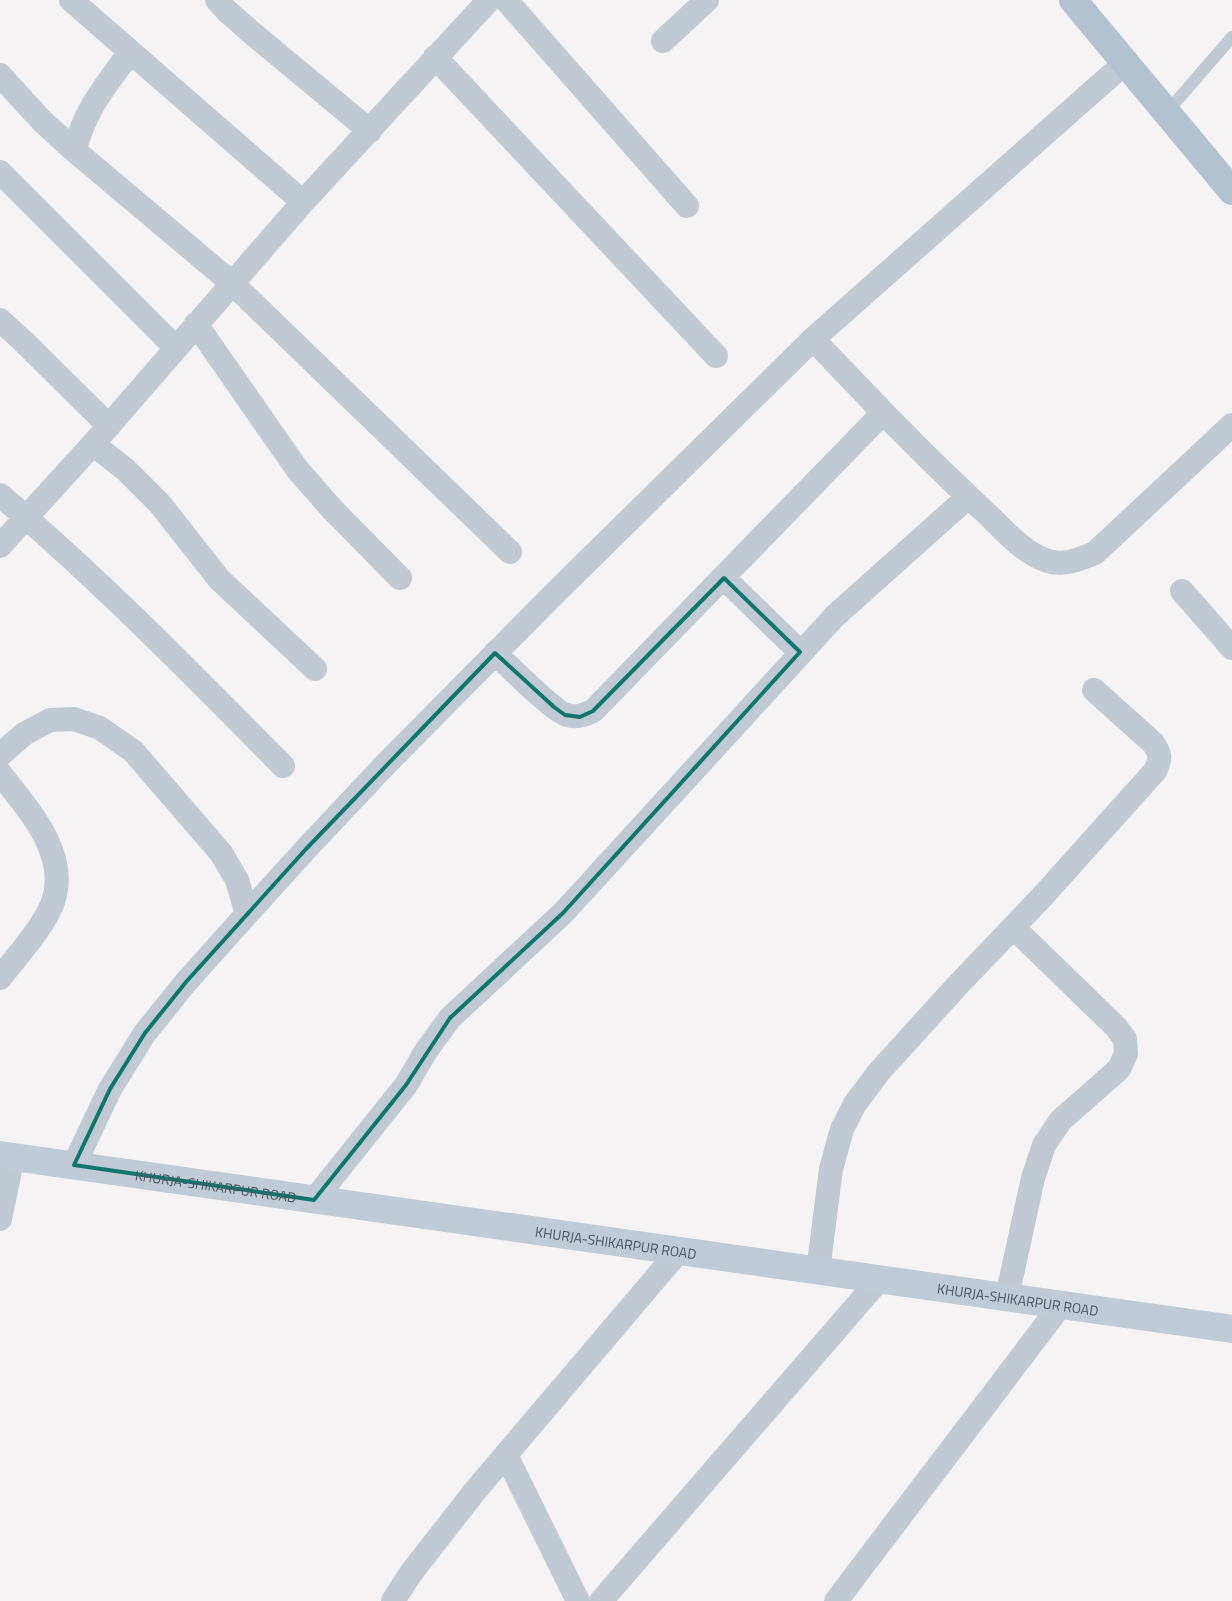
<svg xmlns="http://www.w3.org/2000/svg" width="1232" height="1601" font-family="'Titillium Web',sans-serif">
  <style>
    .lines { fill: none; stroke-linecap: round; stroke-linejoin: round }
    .lane { stroke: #c1cad2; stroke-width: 12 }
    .street { stroke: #c1cad2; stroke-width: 24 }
    .secondary { stroke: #c1cbd6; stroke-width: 28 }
    .primary { stroke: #b3c2d1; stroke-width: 28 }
    .marked { fill: none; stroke: #0f766e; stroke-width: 4; stroke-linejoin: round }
    .labels { text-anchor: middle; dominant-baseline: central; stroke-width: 4; stroke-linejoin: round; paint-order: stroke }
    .street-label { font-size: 14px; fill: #4a5661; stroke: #fff }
  </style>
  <rect width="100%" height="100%" fill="#f5f3f3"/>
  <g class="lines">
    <path class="lane" d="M1167 112 1232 37"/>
    <path class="street" d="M71 0 303 202
      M217 0 227 11 252 33 370 131
      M506 0 687 206
      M663 41 707 0
      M435 57 716 356
      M0 75 42 121 75 151 233 284 510 552
      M75 151C83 111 107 84 130 52
      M0 172 176 348
      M0 320 23 341 109 426
      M196 324 297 469 332 509 400 578
      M813 339C869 398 925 457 985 512 1004 530 1023 553 1048 561 1064 566 1080 559 1095 553L1232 425
      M93 444 126 470 160 504 219 579 315 669
      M0 495C100 580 191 673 283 766
      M0 546 93 444 303 202 489 0
      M724 578 800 652
      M1182 591 1232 648
      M495 653C508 665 554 712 567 715 577 718 584 715 593 711L883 413
      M0 755 24 734 50 720 74 719 100 728 133 751 221 853 237 880 247 914
      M0 773C27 809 70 853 53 902 44 927 16 957 0 978
      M74 1165 110 1089 145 1033 186 982 247 914 306 849 385 765 553 595 813 339 1126 62
      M314 1200 406 1085 426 1051 450 1018 563 913 835 616 968 497
      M0 1219 13 1156
      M818 1271 831 1169 842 1129 855 1104 878 1073 956 987 1041 898 1155 771C1161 759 1161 754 1153 743L1094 690
      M1007 1297 1033 1178 1044 1145 1061 1120 1119 1069 1126 1054 1125 1039 1116 1027 1013 927
      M506 1455 578 1601
      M393 1601 411 1573 475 1491 678 1252
      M601 1601 879 1280
      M836 1601 1061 1305"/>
    <path class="secondary" id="s1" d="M0 1155 1232 1329"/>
    <path class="primary" d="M1073 0 1232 191"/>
  </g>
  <path class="marked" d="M724 578 800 652 563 913 450 1018 406 1085 314 1200 74 1165 110 1089 145 1033 186 982 306 849 495 653 554 707 565 715 580 717 593 711Z"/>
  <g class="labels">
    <g class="street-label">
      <text stroke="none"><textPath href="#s1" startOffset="218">KHURJA-SHIKARPUR ROAD</textPath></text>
      <text stroke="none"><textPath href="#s1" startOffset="622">KHURJA-SHIKARPUR ROAD</textPath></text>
      <text stroke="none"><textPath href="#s1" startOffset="1028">KHURJA-SHIKARPUR ROAD</textPath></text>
    </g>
  </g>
</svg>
